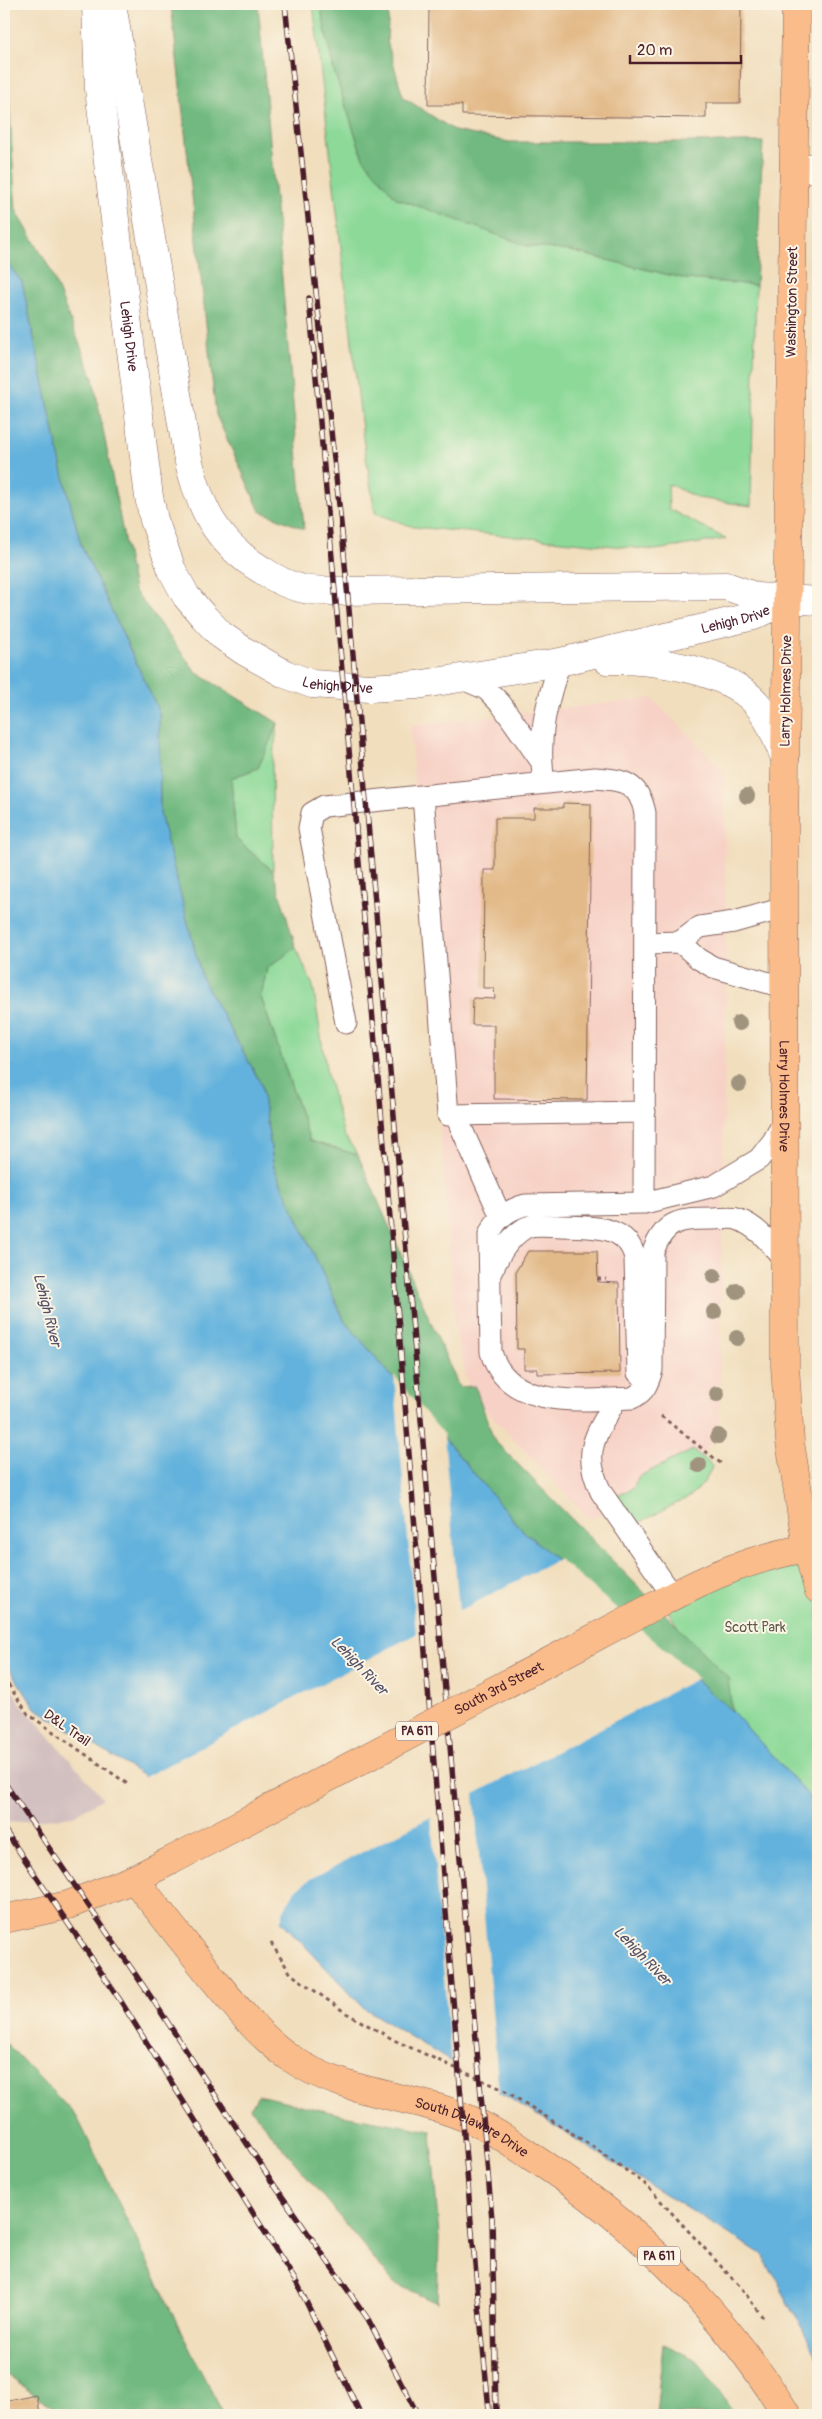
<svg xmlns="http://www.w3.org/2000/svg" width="822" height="2419" font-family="Pangolin,sans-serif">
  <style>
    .built { fill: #f7d1c6 }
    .industrial { fill: #d2bfbf }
    .green { fill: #8cd998; stroke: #6b7c62 }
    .forest { fill: #71b980; stroke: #5e6c56 }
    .water { fill: #63b2dd; stroke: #566884 }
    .pier { fill: #f1debd }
    .building { fill: #e2b988 }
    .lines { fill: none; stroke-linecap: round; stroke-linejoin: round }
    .service-casing { stroke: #84625e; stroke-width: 23 }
    .minor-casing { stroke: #84625e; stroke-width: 29 }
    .tertiary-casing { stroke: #84625e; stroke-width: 29 }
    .primary-casing { stroke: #84625e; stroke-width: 29 }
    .trunk-casing { stroke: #84625e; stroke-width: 29 }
    .path { stroke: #84625e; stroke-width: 3; stroke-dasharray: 4 4; stroke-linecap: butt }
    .service { stroke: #fff; stroke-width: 21 }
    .minor { stroke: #fff; stroke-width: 28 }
    .tertiary { stroke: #fff; stroke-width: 28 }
    .primary { stroke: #f9bc8a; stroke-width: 28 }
    .trunk { stroke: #f9bc8a; stroke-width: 28 }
    .rail-casing { stroke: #4a1f2b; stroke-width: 5.5 }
    .rail { stroke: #fcf5e5; stroke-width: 4; stroke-dasharray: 11; stroke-linecap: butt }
    .trunk-bridge-casing { stroke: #84625e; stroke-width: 29; stroke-linecap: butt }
    .trunk-bridge { stroke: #f9bc8a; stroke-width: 28 }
    .tree { fill: #a0947f }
    .labels { text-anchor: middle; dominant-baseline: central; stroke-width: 4; stroke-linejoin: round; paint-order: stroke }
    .shield { fill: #fcf5e5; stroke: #7f5f63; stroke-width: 1 }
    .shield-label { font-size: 12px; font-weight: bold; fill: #4a1f2b }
    .street-label { font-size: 14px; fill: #4a1f2b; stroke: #fcf5e5 }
    .park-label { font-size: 14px; fill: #5e574c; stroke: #fcf5e5 }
    .water-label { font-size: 15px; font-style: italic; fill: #535269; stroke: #fcf5e5 }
  </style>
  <rect width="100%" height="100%" fill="#fcf5e5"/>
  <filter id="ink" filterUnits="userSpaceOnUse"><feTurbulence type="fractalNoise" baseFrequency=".02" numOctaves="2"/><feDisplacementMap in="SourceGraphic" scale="10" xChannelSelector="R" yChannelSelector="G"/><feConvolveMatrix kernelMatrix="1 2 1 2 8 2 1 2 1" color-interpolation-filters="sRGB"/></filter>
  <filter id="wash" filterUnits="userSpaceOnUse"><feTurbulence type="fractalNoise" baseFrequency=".0096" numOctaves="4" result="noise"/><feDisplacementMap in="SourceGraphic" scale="20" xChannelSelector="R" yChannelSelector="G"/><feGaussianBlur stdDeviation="1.12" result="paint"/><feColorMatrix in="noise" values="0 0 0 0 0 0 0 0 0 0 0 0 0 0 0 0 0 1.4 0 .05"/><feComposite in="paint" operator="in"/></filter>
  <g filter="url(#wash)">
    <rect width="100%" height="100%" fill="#f1debd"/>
    <path class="built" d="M652 698 724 771 726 966 719 1433 684 1474 590 1519 470 1393 455 1327 410 726Z"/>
    <path class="industrial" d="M4 1678 22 1705 103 1798 73 1816 4 1823Z"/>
    <path class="green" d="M313 4H320L334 71 363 158 528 246 570 251 686 279 756 285 751 506 698 498 668 484 669 509 726 539 656 550 414 527 375 513 363 438Z
      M278 723 272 762 273 871 236 839 231 778 258 768Z
      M296 948 313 986 327 1074 344 1135 358 1155 310 1141 261 997 267 968Z
      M693 1450 713 1466 703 1484 691 1496 635 1525 614 1496 634 1488 638 1477Z
      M788 1551 818 1589V1819L807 1794 732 1711 662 1602Z"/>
    <path class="forest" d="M171 4H258L304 529 260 511 216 415Z
      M320 4H389L387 41 403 97 455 131 509 142H763L756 285 686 279 570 251 528 246 396 198 363 158 334 71Z
      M4 23 16 210 50 269 93 378 134 590 197 673 278 723 258 768 231 778 236 839 273 871 296 948 267 968 261 997 310 1141 358 1155 459 1387 475 1386 494 1440 728 1678 732 1711 520 1528 344 1320 274 1168 261 1084 202 978 160 814 159 712 81 545 62 470 22 282 4 259Z
      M4 2043 7 2044 77 2117 196 2362 224 2415H56L55 2409 4 2373Z
      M258 2095 343 2115 431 2131 439 2238 437 2303 394 2283 250 2108Z
      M663 2344 697 2360 735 2415H656Z"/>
    <path class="water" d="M4 259 22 282 62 470 81 545 159 712 160 814 202 978 261 1084 274 1168 344 1320 520 1528 732 1711 807 1794 818 1819V2358L763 2255 364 2008 142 1775 35 1708 4 1661Z"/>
    <path class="pier" d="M394 1375 444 1435 459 1611 559 1559 698 1678 474 1794 499 2095 451 2065 431 1817 310 1879 295 1891 283 1912 280 1924 141 1779 416 1634Z"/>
    <g id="blocks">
      <path class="building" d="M429 4 567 7V4L648 6V4H741L740 103H706V118L462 115V105H428Z
        M563 803 591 804 587 1100 494 1099V1025H472L473 998 495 999 494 988H483L484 870H495V818H534V808H563Z
        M528 1251H597L598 1282 619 1283 620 1373 537 1374V1369H524V1349H517L516 1271Z
        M37 2395 40 2415H4V2402Z"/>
    </g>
  </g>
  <g filter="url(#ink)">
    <use href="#blocks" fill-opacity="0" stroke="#84625e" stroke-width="1"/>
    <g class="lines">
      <defs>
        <path id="service" d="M463 679 486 689 501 704 541 761
          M544 783C537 736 546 705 560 662
          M423 796 448 1115 645 1112
          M680 942 699 959 713 967 783 987
          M646 943 680 942 700 927 734 922 784 908
          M346 1023 309 828 312 813 324 806 595 778C623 780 639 782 645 813L644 1203
          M456 1116 501 1217
          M784 1121 773 1141 759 1159 714 1186 644 1203 525 1205C508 1210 496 1218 489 1235L491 1352C508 1411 584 1400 632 1398 645 1392 648 1383 652 1370L653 1252C665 1219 681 1219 714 1219 721 1219 731 1217 737 1219 757 1226 771 1244 784 1259
          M490 1274C499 1256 507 1239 525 1228 534 1223 550 1226 560 1226 588 1227 627 1223 635 1258L638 1373
          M616 1399C596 1436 581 1450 601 1492L673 1596"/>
        <path id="minor" d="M794 168H818"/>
        <g id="tertiary">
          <path id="s1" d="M96 4 99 89 149 497 154 520 172 570 186 596 203 616 221 635 244 651 285 674 312 684 369 688 417 685 560 662 754 616 787 600"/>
          <path d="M112 4 187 454C199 506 215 542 262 570 274 578 286 585 300 588 313 592 328 591 342 591L726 586 757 597 818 601"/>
          <path d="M607 660C651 659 726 668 757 704 770 719 777 740 785 758"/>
        </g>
        <g id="primary">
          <path id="s2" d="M796 4 784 833 785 1366 790 1442 807 1548H818"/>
          <path d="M4 1919 68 1905 134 1879"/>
        </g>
        <g id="trunk">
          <path d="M662 1602C710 1575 753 1558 807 1548L818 1589"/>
          <path id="s3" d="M172 1860 134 1879C159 1911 185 1943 210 1975 235 2005 259 2037 292 2059 346 2096 415 2094 473 2121 494 2130 513 2144 532 2157 635 2222 723 2312 787 2415"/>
        </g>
      </defs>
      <use href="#service" class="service-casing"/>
      <use href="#minor" class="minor-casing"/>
      <use href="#tertiary" class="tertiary-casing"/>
      <use href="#primary" class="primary-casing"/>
      <use href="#trunk" class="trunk-casing"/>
      <path class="path" d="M597 1279H606
        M661 1416 723 1465
        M4 1678 28 1714 129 1785
        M271 1943 291 1974 346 2013 396 2041 504 2090 595 2148 645 2184 742 2289 764 2319"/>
      <use href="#service" class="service"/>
      <use href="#minor" class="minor"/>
      <use href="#tertiary" class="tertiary"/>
      <use href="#primary" class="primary"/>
      <use href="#trunk" class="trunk"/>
      <defs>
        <path id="rail" d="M285 4 343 542 492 2219 496 2415
          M309 298 385 1156 471 2222 489 2410
          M4 1782 155 2003 272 2182 368 2319 418 2415
          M4 1829 120 2000 298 2285 361 2415"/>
      </defs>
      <use href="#rail" class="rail-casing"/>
      <use href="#rail" class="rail"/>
      <defs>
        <g id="trunk-bridge">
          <path id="s4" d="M172 1860 662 1602"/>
        </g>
      </defs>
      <use href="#trunk-bridge" class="trunk-bridge-casing"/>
      <use href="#trunk-bridge" class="trunk-bridge"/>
    </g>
    <g class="tree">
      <circle cx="747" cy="796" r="8"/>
      <circle cx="739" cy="1023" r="8"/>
      <circle cx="739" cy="1084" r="8"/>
      <circle cx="714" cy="1276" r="8"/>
      <circle cx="737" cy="1291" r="8"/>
      <circle cx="714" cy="1312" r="8"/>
      <circle cx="737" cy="1338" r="8"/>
      <circle cx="717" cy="1394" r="8"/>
      <circle cx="718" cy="1436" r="8"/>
      <circle cx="699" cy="1465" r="8"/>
    </g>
  </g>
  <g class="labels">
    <g class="shield">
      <rect x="396" y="1721.5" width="42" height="19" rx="4"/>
      <rect x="638" y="2246.5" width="42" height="19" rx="4"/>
    </g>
    <g class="shield-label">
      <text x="417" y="1731">PA 611</text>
      <text x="659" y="2256">PA 611</text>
    </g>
    <g class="street-label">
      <text transform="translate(792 302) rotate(-89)">Washington Street</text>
      <text stroke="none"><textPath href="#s1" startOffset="334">Lehigh Drive</textPath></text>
      <text stroke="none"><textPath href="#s1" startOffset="1189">Lehigh Drive</textPath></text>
      <text stroke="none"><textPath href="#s1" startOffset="784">Lehigh Drive</textPath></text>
      <text transform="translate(786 691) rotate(-89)">Larry Holmes Drive</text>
      <text stroke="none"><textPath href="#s2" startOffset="1092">Larry Holmes Drive</textPath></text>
      <text stroke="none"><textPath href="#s4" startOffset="369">South 3rd Street</textPath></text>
      <text transform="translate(67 1728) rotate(35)">D&amp;L Trail</text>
      <text stroke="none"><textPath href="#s3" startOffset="476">South Delaware Drive</textPath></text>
    </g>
    <g class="park-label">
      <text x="755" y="1627">Scott Park</text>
    </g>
    <g class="water-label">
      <text transform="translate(47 1310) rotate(76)">Lehigh River</text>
      <text transform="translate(359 1666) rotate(46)">Lehigh River</text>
      <text transform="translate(642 1956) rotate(46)">Lehigh River</text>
    </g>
  </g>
  <rect width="822" height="2419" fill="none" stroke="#fcf5e5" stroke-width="20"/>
  <path d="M630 55v8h111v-8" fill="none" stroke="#4a1f2b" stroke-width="2.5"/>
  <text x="637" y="55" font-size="15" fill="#4a1f2b" stroke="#fcf5e5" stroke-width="4" paint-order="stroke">20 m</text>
</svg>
